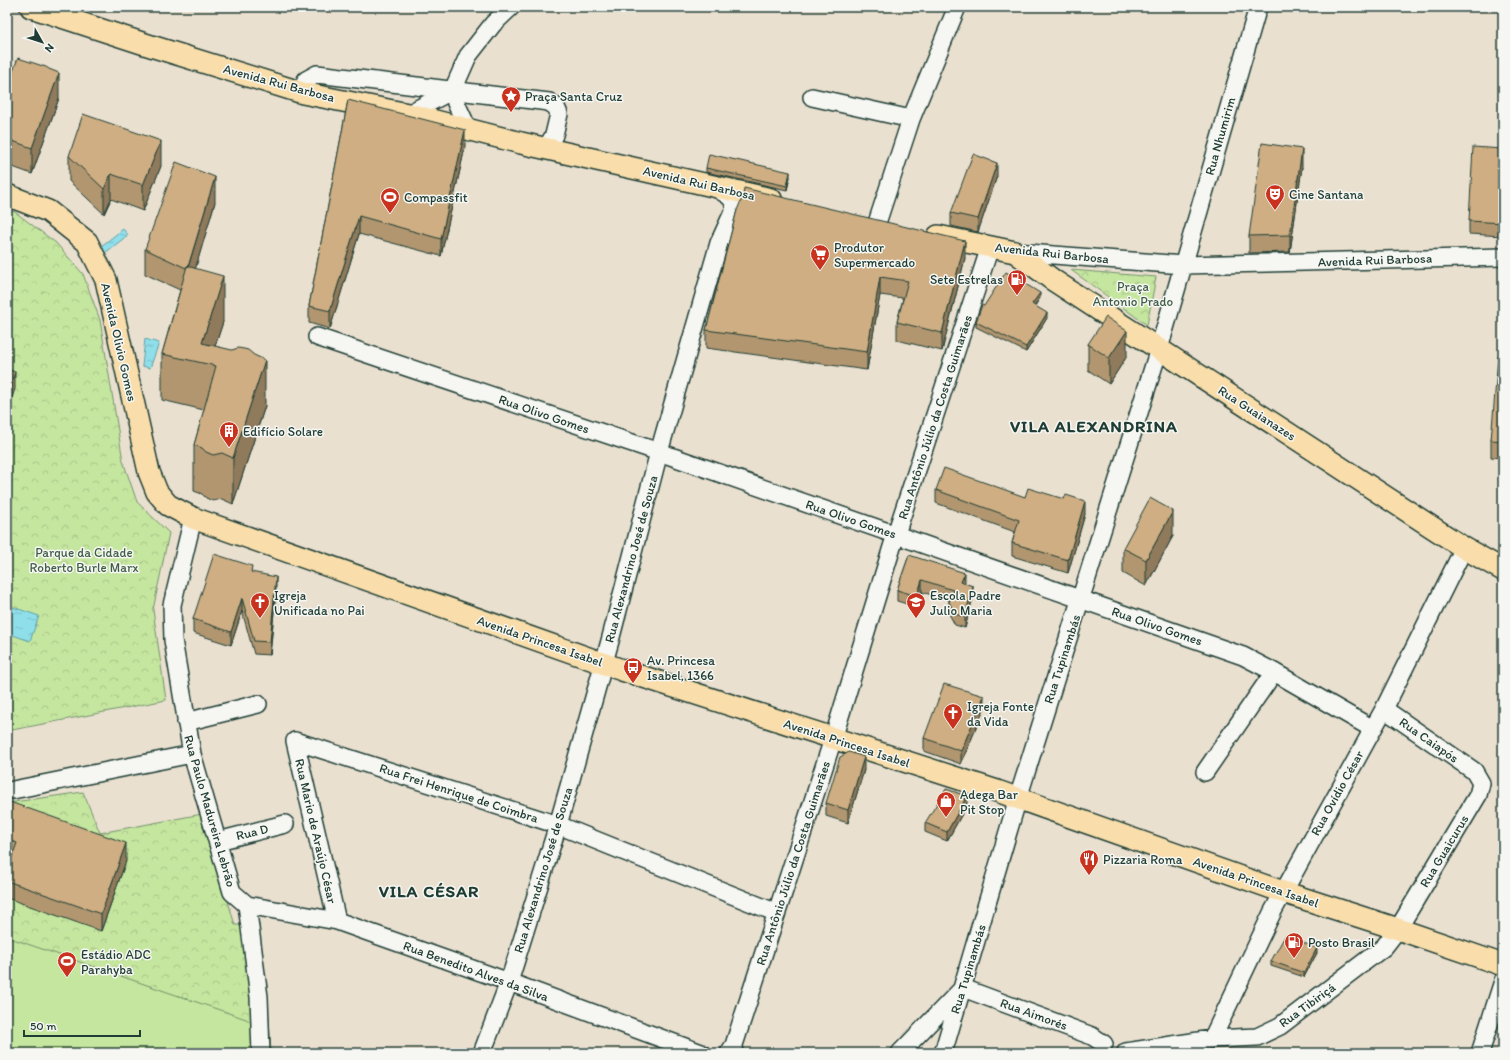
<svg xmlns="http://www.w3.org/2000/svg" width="1510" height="1060" font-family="Itim,sans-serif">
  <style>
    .park { fill: url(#park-crowns); stroke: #72926a }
    .pitch { fill: #c5e69f; stroke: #72926a }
    .water { fill: url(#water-ripples); stroke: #629ea2 }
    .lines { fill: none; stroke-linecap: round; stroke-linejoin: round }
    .minor-casing { stroke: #1f3d34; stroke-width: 20 }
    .major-casing { stroke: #1f3d34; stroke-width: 24 }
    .minor { stroke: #f6f6f2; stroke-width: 17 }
    .major { stroke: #f9deab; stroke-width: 21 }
    .wall { fill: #b19670; stroke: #1f3d34 }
    .shaded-wall { fill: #907a5b; stroke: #1f3d34 }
    .building { fill: #ceae82; stroke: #1f3d34 }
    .labels { text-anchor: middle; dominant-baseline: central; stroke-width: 3; stroke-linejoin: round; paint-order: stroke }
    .street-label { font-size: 13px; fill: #1f3d34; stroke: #f6f6f2 }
    .poi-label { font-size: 13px; fill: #1f3d34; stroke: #f6f6f2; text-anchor: start }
    .park-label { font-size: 13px; fill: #405f49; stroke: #f6f6f2 }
    .district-label { font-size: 17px; font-weight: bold; letter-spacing: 1px; fill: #1f3d34; stroke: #f6f6f2 }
  </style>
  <defs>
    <pattern id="park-crowns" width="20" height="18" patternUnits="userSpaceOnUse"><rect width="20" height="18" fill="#c5e69f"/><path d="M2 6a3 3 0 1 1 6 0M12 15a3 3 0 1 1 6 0" fill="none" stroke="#a9c68a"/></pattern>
    <pattern id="water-ripples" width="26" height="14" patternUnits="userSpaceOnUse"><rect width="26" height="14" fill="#8fdfeb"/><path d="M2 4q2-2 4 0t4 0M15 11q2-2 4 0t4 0" fill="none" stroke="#7bc0ca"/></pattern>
  </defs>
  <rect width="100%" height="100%" fill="#eae0d0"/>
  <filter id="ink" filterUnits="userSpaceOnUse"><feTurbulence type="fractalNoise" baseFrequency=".025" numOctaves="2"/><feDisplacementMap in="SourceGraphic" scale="8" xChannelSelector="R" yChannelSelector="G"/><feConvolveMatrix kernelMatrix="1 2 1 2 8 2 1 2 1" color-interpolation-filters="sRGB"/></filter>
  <g filter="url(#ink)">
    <path class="park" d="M7 210 15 212 56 243 83 274 100 320 123 461 137 502 169 533 153 610 166 700 7 731Z
      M1071 270 1156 277 1147 325Z
      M83 792 100 833 202 814 235 925H257L268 1003 271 1053H7V803Z"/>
    <path class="pitch" d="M7 937 246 1019 253 1024V1053H7Z"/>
    <path class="water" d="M123 229 128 235 105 253 100 247Z
      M145 339 159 343 150 368 142 366Z
      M7 605 39 616 30 641 7 633Z"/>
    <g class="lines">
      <defs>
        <path id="minor" d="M453 90 456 103 468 129
          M303 93 306 80 317 74 549 102 556 107 559 114 554 135 550 142 542 148
          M812 97 911 119
          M408 114 453 90 468 56 493 24 511 7
          M877 223 911 119 957 7
          M1015 252 1183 265 1503 257
          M317 337 659 452 1243 656 1274 672 1373 729
          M193 518 172 605 173 640 192 754 232 892 247 905 259 997 261 1053
          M186 722 258 704
          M295 741 558 825 777 913
          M295 741 337 921
          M1205 772 1274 672
          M13 790 192 754
          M218 841 285 824
          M247 905 337 921 509 982 701 1053
          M1212 1039 1273 911 1384 709 1464 548
          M1126 1052 1212 1039 1257 1037 1280 1026 1384 947 1398 929 1478 795 1481 783 1474 771 1384 709
          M482 1053 509 982 558 825 610 641 659 452 719 243 734 210V202L729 196 716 188
          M729 1053 734 1045 833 739 896 534 990 247
          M900 1053 963 988 1092 1036 1104 1044
          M943 1053 1018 798 1159 349 1258 7
          M1480 1053 1503 981"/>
        <path id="major" d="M31 7 151 46 303 93 408 114 521 143 771 199
          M7 195 48 211 87 242 106 280 149 472 157 492 168 505 193 518 622 670 997 791 1283 892 1398 929 1503 965
          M938 236 1015 252 1053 280 1464 548 1503 570"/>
      </defs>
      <use href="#minor" class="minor-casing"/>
      <use href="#major" class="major-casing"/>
      <use href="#minor" class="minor"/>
      <use href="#major" class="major"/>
    </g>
    <path class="wall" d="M7 87 59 98 32 174 7 165Z
      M348 100 465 147 441 256 359 234 330 329 309 323V306Z
      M1503 149V236L1469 234V221Z
      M69 156 161 166 143 211 111 199 104 214 69 181Z
      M1302 167 1290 252 1249 253V236Z
      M706 168 790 177 787 190 706 172Z
      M997 176 978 232 951 226V213Z
      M215 202 195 269 223 322 215 346 265 406 233 504 222 499 213 501 206 498 202 494 194 491V445L204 410 162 400V354L180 290 145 274V249Z
      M737 210 965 258 942 351 897 340V322L903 298 880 295 867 370 706 348V330Z
      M1040 298 1035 306 1047 318 1026 352 976 327V322L984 306Z
      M1088 344 1127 356 1109 384 1088 370Z
      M1503 357V458L1491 457V440Z
      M936 490 1025 497 1085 514 1068 573 1012 556V543L1015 532 936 503Z
      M1173 536 1146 586 1123 573V548Z
      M909 555 965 584 973 597 965 628 955 625 949 614V600L922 592 917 607 897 601V590Z
      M252 572 276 590 270 655 254 654 242 611 231 645 193 633V619Z
      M984 709 961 764 924 751V738Z
      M864 770 848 823 826 816V803Z
      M7 802 126 861 101 931 7 898V870L11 858 7 857Z
      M967 805 947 841 925 832V823Z
      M1317 953 1304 977 1271 966V961Z"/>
    <path class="shaded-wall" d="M59 73V98L32 174V148Z
      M465 130V147L441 256V239Z
      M161 141V166L143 211V185Z
      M1302 149V167L1290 252V235Z
      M997 163V176L978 232V219Z
      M790 172V177L787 190V186Z
      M111 174V199L104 214V189Z
      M215 177V202L188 294V268Z
      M359 216V234L330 329V311Z
      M965 241V258L942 351V333Z
      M223 276V322L209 365 202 343Z
      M880 277V295L867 370V352Z
      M1040 293V298L1032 309V304Z
      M1047 313V318L1026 352V347Z
      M1127 331V356L1109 384V358Z
      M265 360V406L233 504V458Z
      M15 372V389L7 412V394Z
      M1085 501V514L1068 573V560Z
      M1173 511V536L1146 586V560Z
      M965 573V585L961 582Z
      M276 577V590L270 655V642Z
      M922 580V592L917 607V596Z
      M973 586V597L965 628V617Z
      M242 598V611L231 645V632Z
      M984 696V709L961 764V751Z
      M864 757V770L848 823V810Z
      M967 796V805L947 841V832Z
      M126 843V861L101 931V914Z
      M1317 948V953L1304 977V973Z"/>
    <path class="building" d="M18 58 46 67 49 69 59 73 32 148 7 139V87Z
      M348 100 465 130 441 239 359 216 330 311 309 306Z
      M83 114 161 141 143 185 111 174 104 189 69 156Z
      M1262 143 1302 149 1290 235 1249 236Z
      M1473 147 1503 149V223L1469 221Z
      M709 154 790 172 787 186 706 168Z
      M973 154 997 163 978 219 951 213Z
      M176 162 215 177 188 267 187 266 186 268 145 249Z
      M744 188 965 241 942 333 897 322 908 281 880 277 867 352 706 330 737 210 743 196Z
      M187 266 223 276 202 343 232 350 238 348 244 349 248 350 254 355 265 360 233 458 222 453 213 455 206 452 202 448 194 445 216 366 162 354Z
      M1006 272 1040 293 1032 304 1047 313 1026 347 976 322 982 305 984 306Z
      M1106 317 1127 331 1109 358 1088 344Z
      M1498 357H1503V441L1491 440Z
      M7 369 15 372 7 394Z
      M944 468 1025 497 1028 488 1064 499 1066 495 1085 501 1068 560 1012 543 1019 520 936 490Z
      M1150 498 1173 511 1146 560 1123 548Z
      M214 554 252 566 251 572 276 577 270 642 254 641 242 598 231 632 193 619Z
      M909 555 965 573 961 582 973 586 965 617 955 614 949 602 953 590 922 580 917 596 897 590Z
      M944 684 984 696 961 751 924 738Z
      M849 752 864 757 848 810 826 803 840 757Z
      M946 789 967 796 947 832 925 823Z
      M7 801 126 843 101 914 7 881V870L17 843 7 839Z
      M1285 936 1317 948 1304 973 1271 961Z"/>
  </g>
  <defs>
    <symbol id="sight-pin" viewBox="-11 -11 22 30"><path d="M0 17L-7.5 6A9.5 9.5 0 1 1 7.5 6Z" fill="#c8321e" stroke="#f6f6f2"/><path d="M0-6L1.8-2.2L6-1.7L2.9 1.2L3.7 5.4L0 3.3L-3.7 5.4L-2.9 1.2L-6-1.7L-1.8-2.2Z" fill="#fff"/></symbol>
    <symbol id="theatre-pin" viewBox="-11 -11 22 30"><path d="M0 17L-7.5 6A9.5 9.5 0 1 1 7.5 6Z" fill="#c8321e" stroke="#f6f6f2"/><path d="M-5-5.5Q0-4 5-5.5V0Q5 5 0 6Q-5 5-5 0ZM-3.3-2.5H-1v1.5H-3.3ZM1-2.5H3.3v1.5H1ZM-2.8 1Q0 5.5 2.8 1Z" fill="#fff"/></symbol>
    <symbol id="stadium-pin" viewBox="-11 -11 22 30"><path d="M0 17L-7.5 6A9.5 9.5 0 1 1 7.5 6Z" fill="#c8321e" stroke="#f6f6f2"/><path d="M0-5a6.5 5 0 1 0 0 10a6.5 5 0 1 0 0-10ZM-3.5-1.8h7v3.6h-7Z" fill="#fff"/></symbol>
    <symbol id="supermarket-pin" viewBox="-11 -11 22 30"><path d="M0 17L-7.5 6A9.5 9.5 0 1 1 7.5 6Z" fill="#c8321e" stroke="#f6f6f2"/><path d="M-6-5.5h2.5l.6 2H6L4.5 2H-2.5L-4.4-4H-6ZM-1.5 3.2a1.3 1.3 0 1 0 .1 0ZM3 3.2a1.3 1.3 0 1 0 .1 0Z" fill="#fff"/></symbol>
    <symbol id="fuel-pin" viewBox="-11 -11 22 30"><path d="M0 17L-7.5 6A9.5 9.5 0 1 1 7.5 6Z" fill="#c8321e" stroke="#f6f6f2"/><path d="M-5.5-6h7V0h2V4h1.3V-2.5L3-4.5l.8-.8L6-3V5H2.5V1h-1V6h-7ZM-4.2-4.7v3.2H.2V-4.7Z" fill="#fff"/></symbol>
    <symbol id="building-pin" viewBox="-11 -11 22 30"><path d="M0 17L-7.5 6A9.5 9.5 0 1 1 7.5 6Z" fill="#c8321e" stroke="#f6f6f2"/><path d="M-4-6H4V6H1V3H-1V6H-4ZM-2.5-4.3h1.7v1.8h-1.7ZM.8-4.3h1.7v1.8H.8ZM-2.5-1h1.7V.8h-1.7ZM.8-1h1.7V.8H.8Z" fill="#fff"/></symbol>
    <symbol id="church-pin" viewBox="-11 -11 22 30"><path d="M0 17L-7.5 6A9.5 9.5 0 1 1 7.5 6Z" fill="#c8321e" stroke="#f6f6f2"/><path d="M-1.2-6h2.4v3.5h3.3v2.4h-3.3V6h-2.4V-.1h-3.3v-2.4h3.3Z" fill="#fff"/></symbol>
    <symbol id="school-pin" viewBox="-11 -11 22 30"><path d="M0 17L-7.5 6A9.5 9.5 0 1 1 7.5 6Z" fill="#c8321e" stroke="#f6f6f2"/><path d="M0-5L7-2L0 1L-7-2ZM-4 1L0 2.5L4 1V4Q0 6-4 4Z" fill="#fff"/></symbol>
    <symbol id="bus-pin" viewBox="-11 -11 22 30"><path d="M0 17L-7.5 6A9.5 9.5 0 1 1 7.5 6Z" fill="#c8321e" stroke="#f6f6f2"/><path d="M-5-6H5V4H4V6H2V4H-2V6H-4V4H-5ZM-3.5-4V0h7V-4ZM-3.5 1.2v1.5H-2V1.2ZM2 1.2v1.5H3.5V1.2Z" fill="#fff"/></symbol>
    <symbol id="shop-pin" viewBox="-11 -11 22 30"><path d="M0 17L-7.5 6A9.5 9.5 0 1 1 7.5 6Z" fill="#c8321e" stroke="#f6f6f2"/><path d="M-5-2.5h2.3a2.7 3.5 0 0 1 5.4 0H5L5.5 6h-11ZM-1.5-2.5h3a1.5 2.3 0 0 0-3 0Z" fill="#fff"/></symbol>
    <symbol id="restaurant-pin" viewBox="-11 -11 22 30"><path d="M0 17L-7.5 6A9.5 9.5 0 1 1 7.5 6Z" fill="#c8321e" stroke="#f6f6f2"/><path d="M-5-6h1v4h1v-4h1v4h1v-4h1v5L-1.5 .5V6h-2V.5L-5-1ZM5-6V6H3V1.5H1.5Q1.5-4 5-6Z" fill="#fff"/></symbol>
  </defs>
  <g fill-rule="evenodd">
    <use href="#sight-pin" x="500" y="85" width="22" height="30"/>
    <use href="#theatre-pin" x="1264" y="183" width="22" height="30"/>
    <use href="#stadium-pin" x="379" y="186" width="22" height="30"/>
    <use href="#supermarket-pin" x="809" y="243" width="22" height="30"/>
    <use href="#fuel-pin" x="1006" y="268" width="22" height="30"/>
    <use href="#building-pin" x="218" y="420" width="22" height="30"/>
    <use href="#church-pin" x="249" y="591" width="22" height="30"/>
    <use href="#school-pin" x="905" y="591" width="22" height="30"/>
    <use href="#bus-pin" x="622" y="656" width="22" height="30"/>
    <use href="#church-pin" x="942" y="702" width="22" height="30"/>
    <use href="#shop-pin" x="935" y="790" width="22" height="30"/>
    <use href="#restaurant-pin" x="1078" y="848" width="22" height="30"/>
    <use href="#fuel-pin" x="1283" y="931" width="22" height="30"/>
    <use href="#stadium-pin" x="56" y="950" width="22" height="30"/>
  </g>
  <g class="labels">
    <g class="street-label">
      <text transform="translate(279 83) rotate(15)">Avenida Rui Barbosa</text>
      <text transform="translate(1220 136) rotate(-74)">Rua Nhumirim</text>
      <text transform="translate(699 183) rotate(13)">Avenida Rui Barbosa</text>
      <text transform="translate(1052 253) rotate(6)">Avenida Rui Barbosa</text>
      <text transform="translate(1375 260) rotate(-2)">Avenida Rui Barbosa</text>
      <text transform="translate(119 342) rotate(77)">Avenida Olivio Gomes</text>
      <text transform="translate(1257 413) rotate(33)">Rua Guaianazes</text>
      <text transform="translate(544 414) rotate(19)">Rua Olivo Gomes</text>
      <text transform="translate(935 417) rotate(-72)">Rua Antônio Júlio da Costa Guimarães</text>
      <text transform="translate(851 519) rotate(19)">Rua Olivo Gomes</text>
      <text transform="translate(631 559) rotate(-75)">Rua Alexandrino José de Souza</text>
      <text transform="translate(1157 626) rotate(19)">Rua Olivo Gomes</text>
      <text transform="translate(540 641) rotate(19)">Avenida Princesa Isabel</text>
      <text transform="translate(1062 659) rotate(-72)">Rua Tupinambás</text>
      <text transform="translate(1429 740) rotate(35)">Rua Caiapós</text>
      <text transform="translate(847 743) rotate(18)">Avenida Princesa Isabel</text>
      <text transform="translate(459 793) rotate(18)">Rua Frei Henrique de Coimbra</text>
      <text transform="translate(1337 793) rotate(-61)">Rua Ovídio César</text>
      <text transform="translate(210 811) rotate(74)">Rua Paulo Madureira Lebrão</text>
      <text transform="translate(316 831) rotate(77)">Rua Mario de Araújo César</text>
      <text transform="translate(252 832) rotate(-14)">Rua D</text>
      <text transform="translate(1444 851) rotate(-59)">Rua Guaicurus</text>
      <text transform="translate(793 863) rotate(-72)">Rua Antônio Júlio da Costa Guimarães</text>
      <text transform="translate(543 870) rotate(-73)">Rua Alexandrino José de Souza</text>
      <text transform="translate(1256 882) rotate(19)">Avenida Princesa Isabel</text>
      <text transform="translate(968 969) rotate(-73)">Rua Tupinambás</text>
      <text transform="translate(476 971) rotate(20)">Rua Benedito Alves da Silva</text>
      <text transform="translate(1307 1005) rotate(-36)">Rua Tibiriçá</text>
      <text transform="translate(1034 1014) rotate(20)">Rua Aimorés</text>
    </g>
    <g class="poi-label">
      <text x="525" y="96">Praça Santa Cruz</text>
      <text x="1289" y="194">Cine Santana</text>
      <text x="404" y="197">Compassfit</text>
      <text x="834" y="247">Produtor<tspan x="834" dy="15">Supermercado</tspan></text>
      <text x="1003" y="279" text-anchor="end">Sete Estrelas</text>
      <text x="243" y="431">Edifício Solare</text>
      <text x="274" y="595">Igreja<tspan x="274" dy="15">Unificada no Pai</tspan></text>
      <text x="930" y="595">Escola Padre<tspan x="930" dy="15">Julio Maria</tspan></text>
      <text x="647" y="660">Av. Princesa<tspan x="647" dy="15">Isabel, 1366</tspan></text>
      <text x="967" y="706">Igreja Fonte<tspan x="967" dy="15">da Vida</tspan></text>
      <text x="960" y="794">Adega Bar<tspan x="960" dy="15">Pit Stop</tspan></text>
      <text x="1103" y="859">Pizzaria Roma</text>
      <text x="1308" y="942">Posto Brasil</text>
      <text x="81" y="954">Estádio ADC<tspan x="81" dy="15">Parahyba</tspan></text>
    </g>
    <g class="park-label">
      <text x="1133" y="286">Praça<tspan x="1133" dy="15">Antonio Prado</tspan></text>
      <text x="84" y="552">Parque da Cidade<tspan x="84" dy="15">Roberto Burle Marx</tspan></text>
    </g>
    <g class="district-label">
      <text x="1094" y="426">VILA ALEXANDRINA</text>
      <text x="429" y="891">VILA CÉSAR</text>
    </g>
  </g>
  <rect width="1510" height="1060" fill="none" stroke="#f6f6f2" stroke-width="24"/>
  <rect x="12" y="12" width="1486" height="1036" fill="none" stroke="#1f3d34" stroke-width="1.5" filter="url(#ink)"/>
  <g transform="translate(42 42) rotate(129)" stroke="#f6f6f2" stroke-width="3" paint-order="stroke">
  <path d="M0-3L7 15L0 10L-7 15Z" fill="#1f3d34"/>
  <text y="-6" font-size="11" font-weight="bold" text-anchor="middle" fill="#1f3d34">N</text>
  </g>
  <path d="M24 1030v6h116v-6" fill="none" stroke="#1f3d34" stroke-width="2"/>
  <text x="30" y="1030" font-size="12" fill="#1f3d34" stroke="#f6f6f2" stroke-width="3" paint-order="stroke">50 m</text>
</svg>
